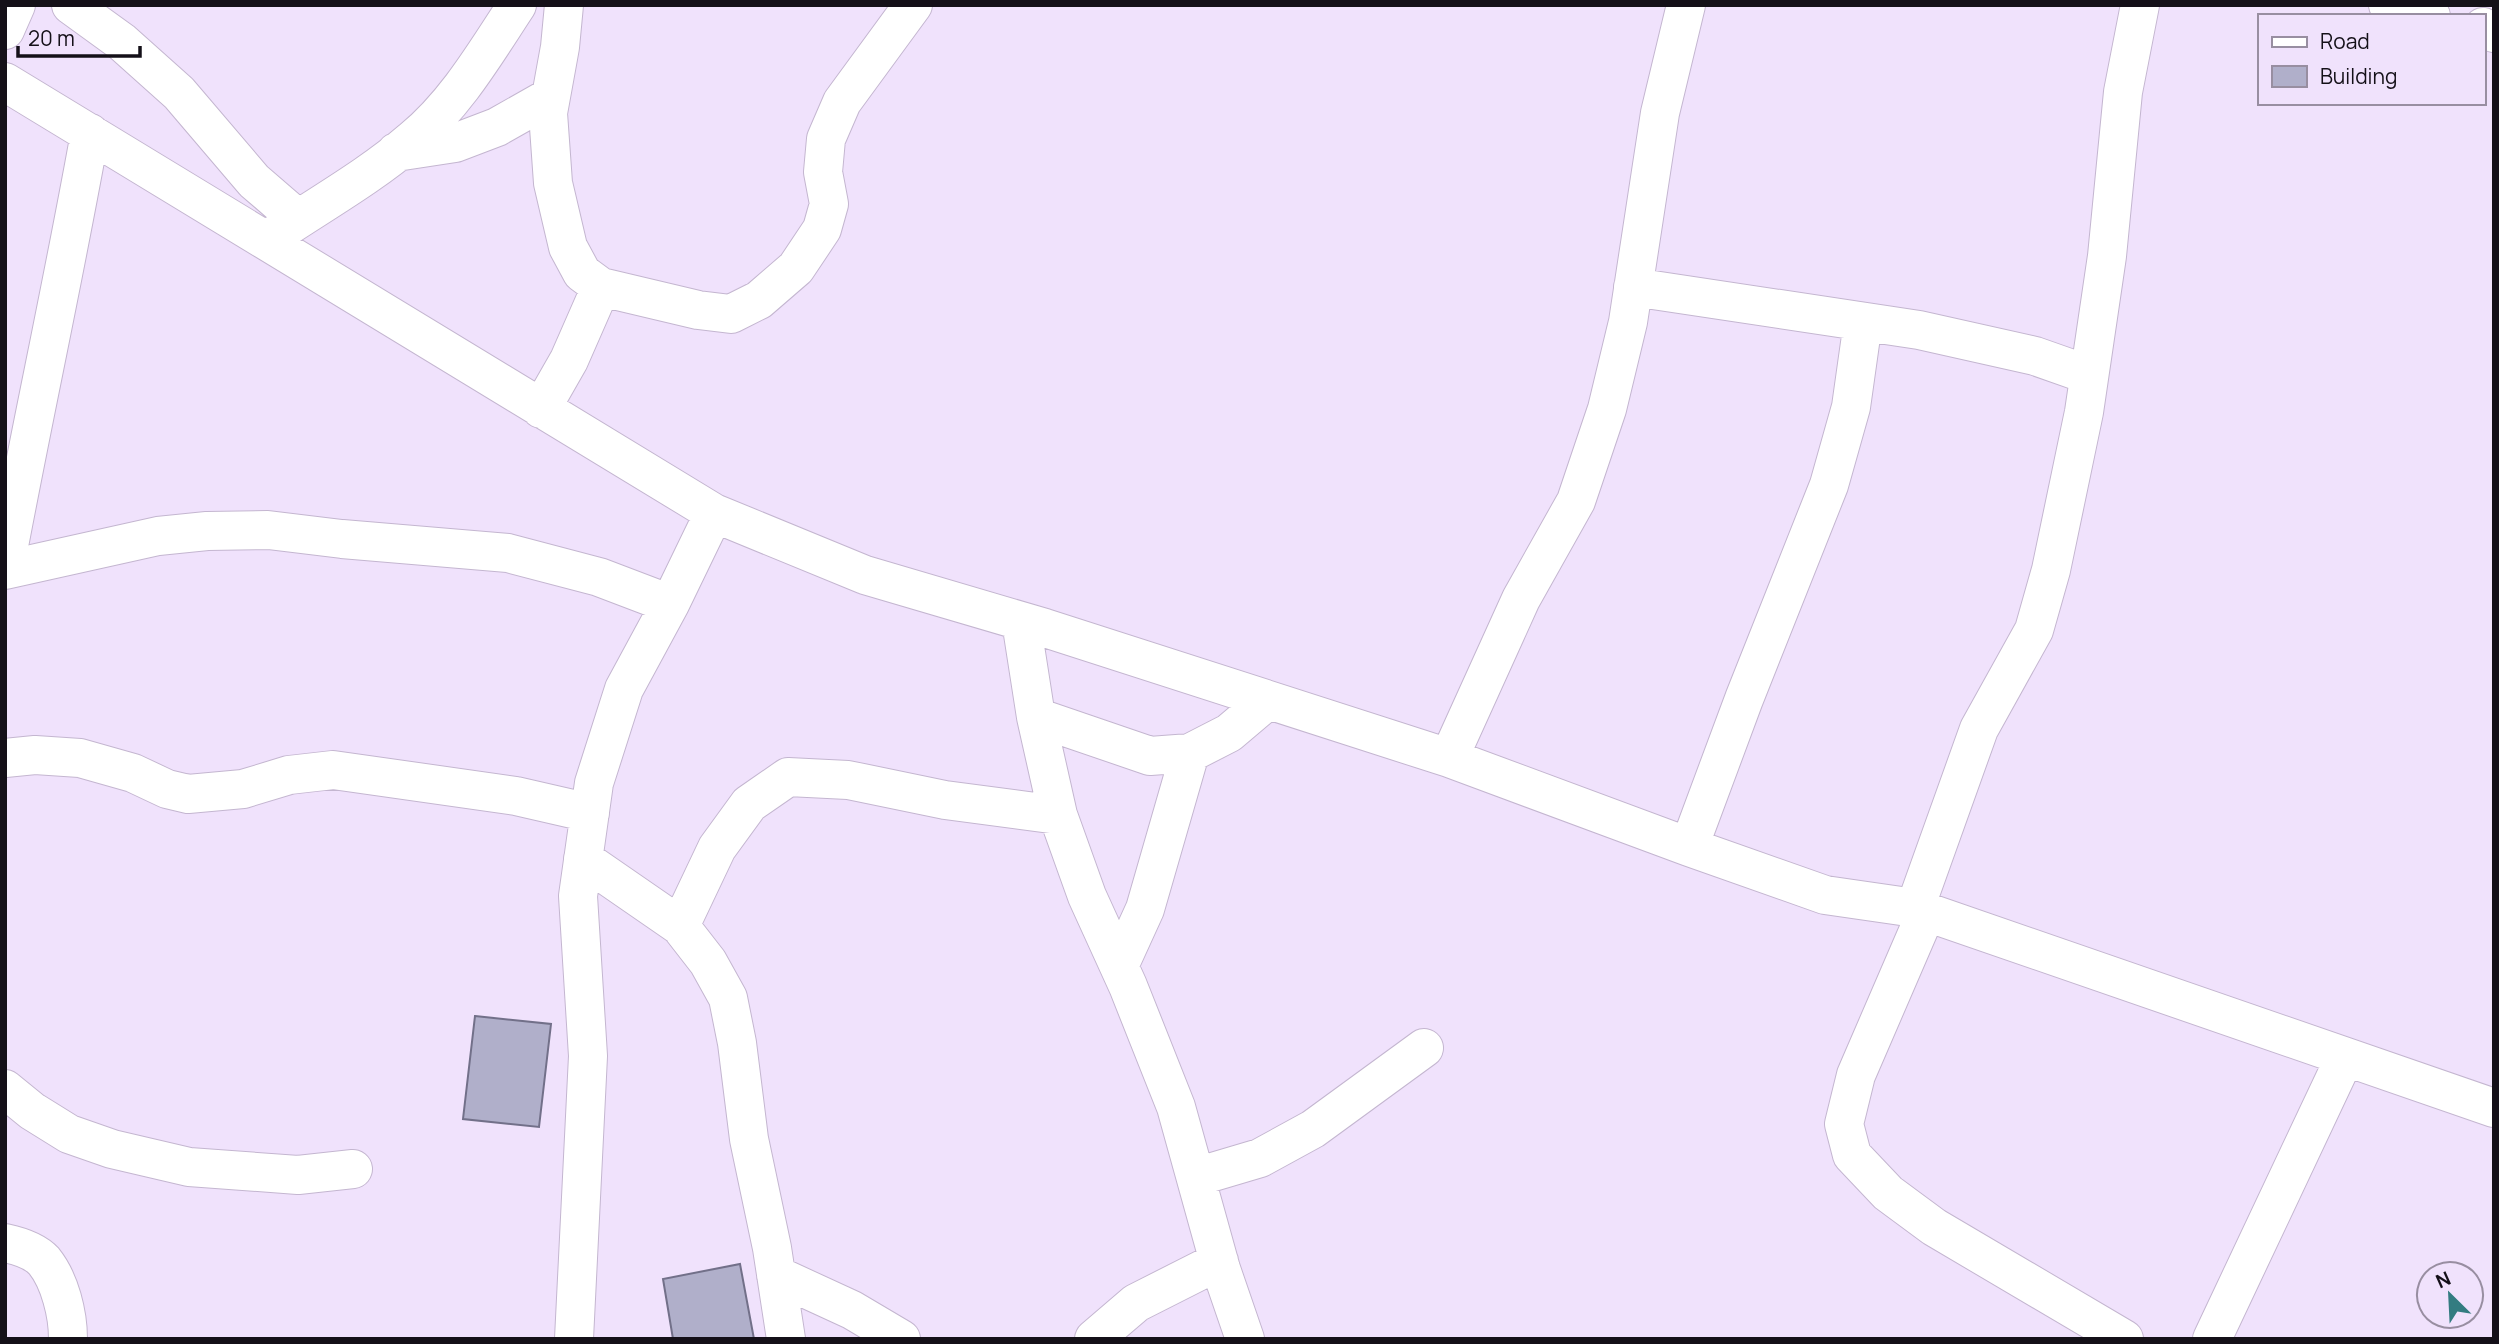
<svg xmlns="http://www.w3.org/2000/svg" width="2499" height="1344" font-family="Manrope,sans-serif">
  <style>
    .building { fill: #b0afca; stroke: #727089; stroke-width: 2 }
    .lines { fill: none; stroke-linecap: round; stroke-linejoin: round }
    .minor-casing { stroke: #c4b6d0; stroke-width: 40 }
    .minor { stroke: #fff; stroke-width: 38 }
  </style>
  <rect width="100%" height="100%" fill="#f0e2fc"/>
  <path class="building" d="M475 1016 551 1024 539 1127 463 1119Z
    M740 1264 754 1339H673L663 1279Z"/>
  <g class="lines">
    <defs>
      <path id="minor" d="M71 5 122 42 179 93 254 181 298 219
        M564 5 560 47 548 113 553 183 568 247 582 273 601 287 698 310 731 314 759 300 796 268 822 229 829 204 823 172 826 139 842 102 913 5
        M2388 5 2431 16
        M2483 27 2494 33
        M5 30 16 5
        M5 82 714 513 865 575 1045 628 1449 758 1689 847 1825 895 1915 908 2494 1108
        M396 152 455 143 497 127 550 97
        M267 240C315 207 368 178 412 140 456 104 486 52 517 5
        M1633 287 1919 330 2035 356 2089 375
        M541 409 569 360 601 287
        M5 567C32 422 64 278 90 133
        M5 570 158 536 207 531 268 530 342 539 508 553 599 577 670 604
        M1021 621 1036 717 1058 815 1087 896 1128 986 1176 1107 1221 1269 1245 1339
        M1036 717 1150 756 1190 753 1229 733 1268 700
        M5 758 35 755 80 758 133 773 167 789 188 794 243 789 289 775 333 770 516 796 590 813
        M1449 758 1521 599 1576 501 1607 409 1628 322 1660 113 1686 5
        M1689 847 1744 699 1829 485 1851 407 1863 322
        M583 859 680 926 708 962 728 998 737 1043 749 1139 772 1248 786 1339
        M1915 908 1979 729 2034 630 2051 570 2084 412 2107 256 2123 92 2140 5
        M1926 913 1856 1075 1844 1124 1852 1155 1888 1193 1934 1227 2124 1339
        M680 926 717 848 749 804 788 777 848 780 945 800 1058 815
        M1119 966 1145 909 1190 753
        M5 1089 32 1111 69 1134 112 1149 189 1167 298 1175 353 1169
        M1196 1177 1260 1158 1313 1129 1424 1048
        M5 1243C19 1246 35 1251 44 1261 60 1281 68 1314 68 1339
        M776 1275 852 1310 901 1339
        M574 1339 588 1056 578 896 594 783 624 689 670 604 714 513
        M1094 1339 1136 1303 1219 1261
        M2212 1339 2345 1057"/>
    </defs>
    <use href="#minor" class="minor-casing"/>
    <use href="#minor" class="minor"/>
  </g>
  <rect width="2499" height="1344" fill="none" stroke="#141018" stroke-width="14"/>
  <rect x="2258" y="14" width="228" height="91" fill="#f0e2fc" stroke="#988ea1" stroke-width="2"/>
  <rect x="2272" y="37" width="35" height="10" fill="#ffffff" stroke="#988ea1" stroke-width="2"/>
  <text x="2320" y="49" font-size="21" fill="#141018">Road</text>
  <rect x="2272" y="66" width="35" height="21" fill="#b0afca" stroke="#988ea1" stroke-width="2"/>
  <text x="2320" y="84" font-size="21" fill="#141018">Building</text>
  <g transform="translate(2450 1295) rotate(336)"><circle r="33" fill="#f0e2fc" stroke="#988ea1" stroke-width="2"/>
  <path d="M0-5L12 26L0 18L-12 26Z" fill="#337c81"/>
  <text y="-10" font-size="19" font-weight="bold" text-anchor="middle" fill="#141018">N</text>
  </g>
  <path d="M18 46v10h122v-10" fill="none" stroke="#141018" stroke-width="3.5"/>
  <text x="28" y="46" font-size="21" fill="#141018" stroke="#f0e2fc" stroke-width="5" paint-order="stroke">20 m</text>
</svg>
